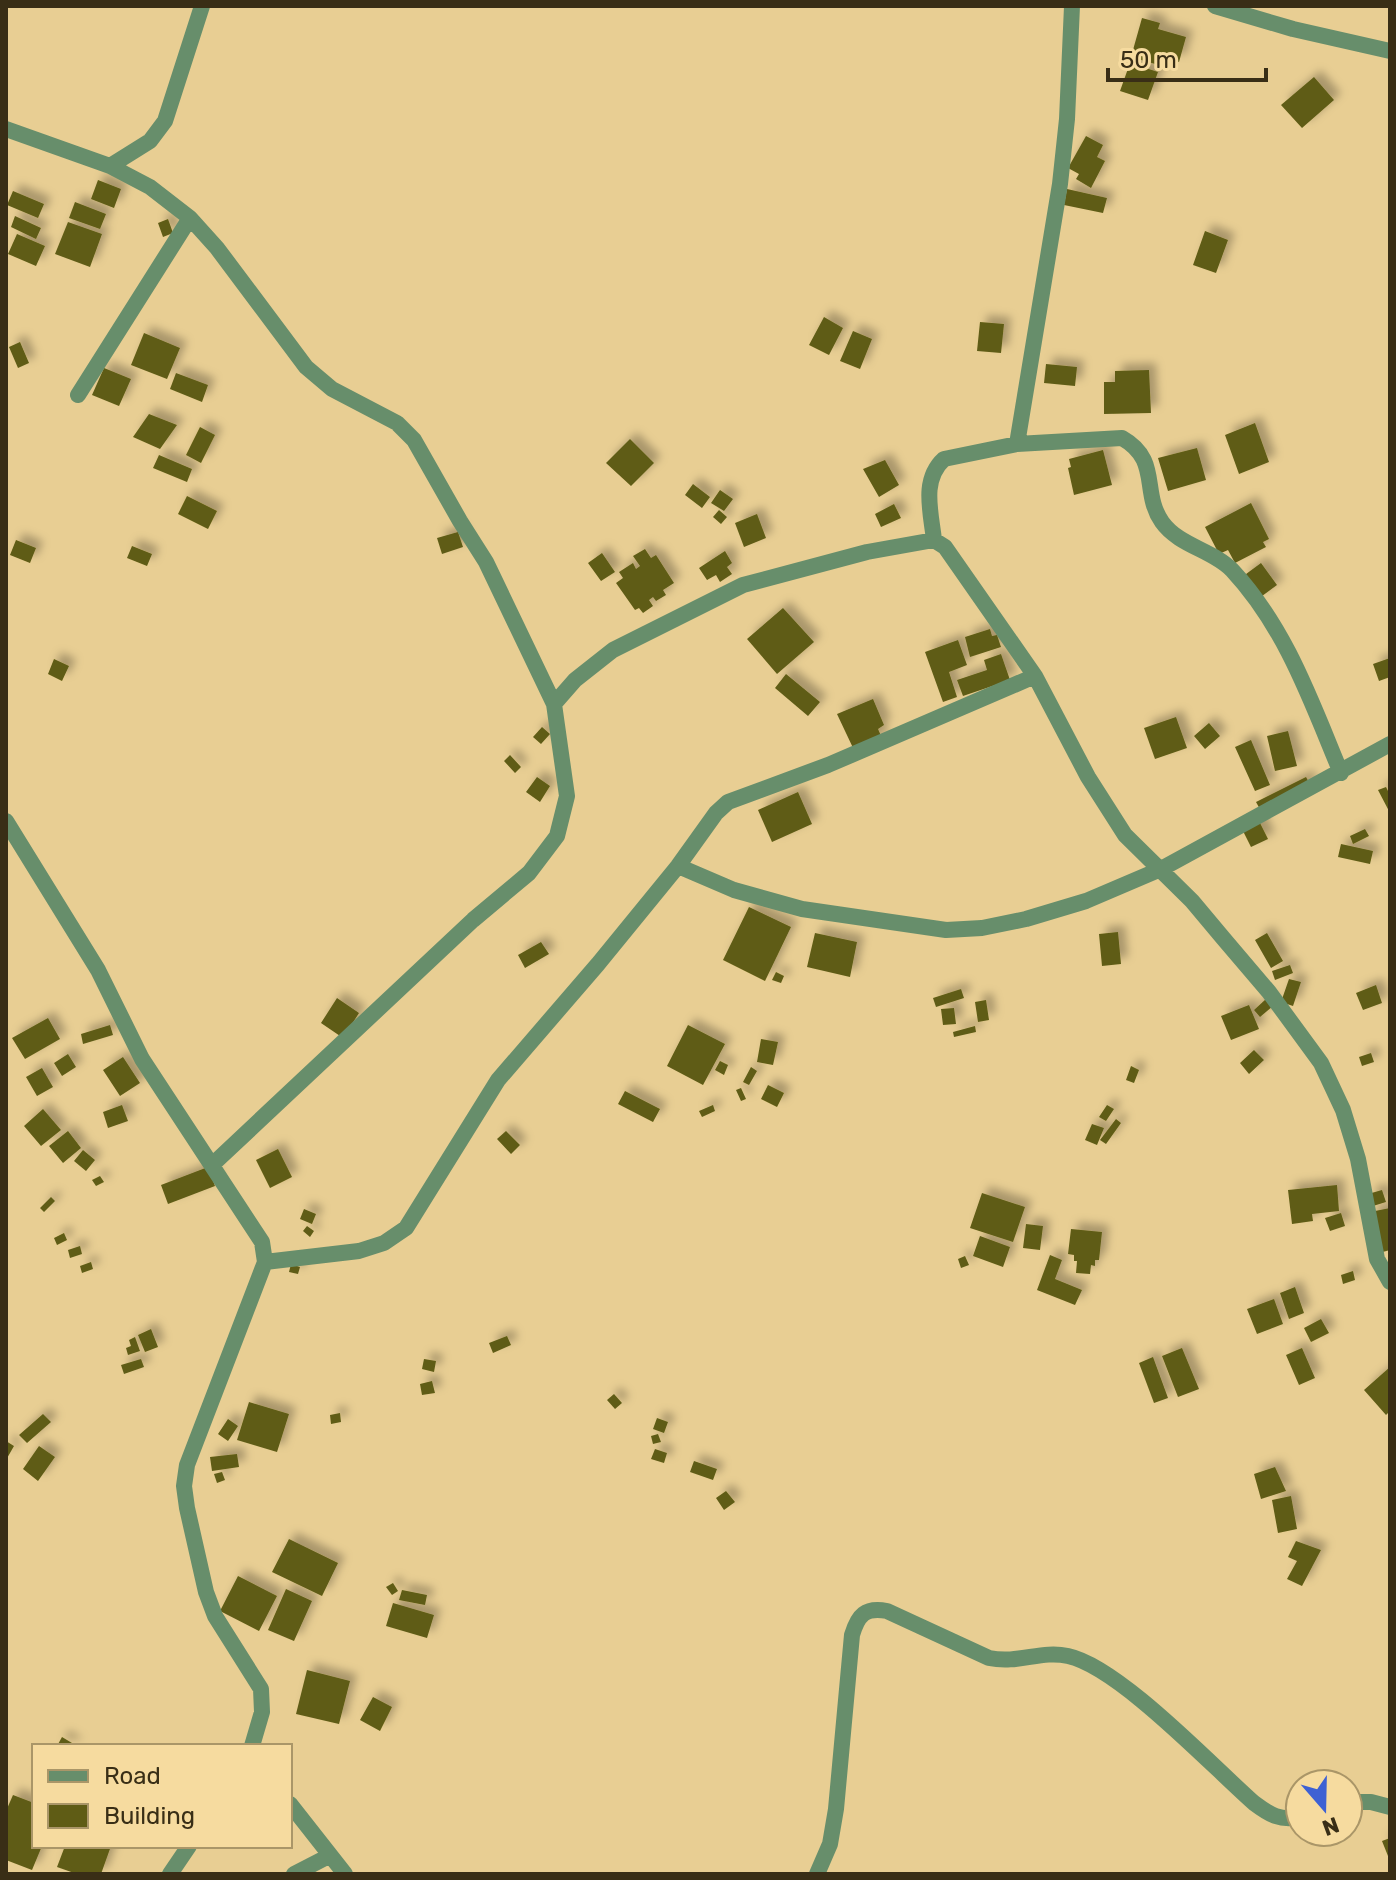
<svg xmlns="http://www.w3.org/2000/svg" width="1396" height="1880" font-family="Rubik,sans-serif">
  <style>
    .building { fill: #5f5c15; filter: url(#shadow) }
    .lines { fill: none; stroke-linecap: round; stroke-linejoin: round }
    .minor { stroke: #678e6b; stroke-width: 16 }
  </style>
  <defs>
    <filter id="shadow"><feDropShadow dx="7" dy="-7" stdDeviation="4" flood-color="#0004"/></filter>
  </defs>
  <rect width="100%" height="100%" fill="#e8ce93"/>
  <path class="building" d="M1142 18 1160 23 1158 29 1186 37 1179 62 1165 58 1162 66 1131 57Z
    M1130 63 1158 72 1148 100 1120 91Z
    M1314 77 1334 100 1302 128 1281 105Z
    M1086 136 1103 145 1097 157 1105 161 1091 188 1076 179 1079 174 1068 168Z
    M98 180 121 189 114 208 91 199Z
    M1067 189 1107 198 1103 213 1064 205Z
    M13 191 44 204 38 218 7 205Z
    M75 202 106 214 100 229 69 218Z
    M15 216 41 228 36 239 11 227Z
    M168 219 173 233 163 237 158 223Z
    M68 222 102 234 90 267 55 254Z
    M1205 231 1228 240 1216 273 1193 265Z
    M17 234 45 246 36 266 8 254Z
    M824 317 843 328 829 355 809 345Z
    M980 322 1004 324 1001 353 977 351Z
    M853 331 872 339 860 369 840 361Z
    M144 333 180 348 167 379 131 365Z
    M20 342 29 363 18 368 9 347Z
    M1046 364 1077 367 1075 386 1044 383Z
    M104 368 131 379 119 406 92 395Z
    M1149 370 1151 413 1104 414V382H1115V371Z
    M176 373 208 385 202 402 170 389Z
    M149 414 177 425 160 449 133 437Z
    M1255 423 1269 462 1239 474 1225 435Z
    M200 427 215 435 201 463 186 455Z
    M630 439 654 463 631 486 606 463Z
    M1197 448 1206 480 1168 491 1158 458Z
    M1103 450 1112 485 1074 495 1068 468 1071 467 1069 459Z
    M159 455 192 469 187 482 153 468Z
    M885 460 899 485 879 497 863 469Z
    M693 484 710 497 702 508 685 495Z
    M720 490 733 499 724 511 711 503Z
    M187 496 217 511 208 529 178 514Z
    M1251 503 1269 539 1263 542 1266 547 1235 563 1228 550 1219 554 1205 527Z
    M894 504 901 518 881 527 875 514Z
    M719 510 727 517 721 524 713 517Z
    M757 514 766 538 744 547 735 523Z
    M458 532 463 547 442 554 437 538Z
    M16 540 36 548 30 563 10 555Z
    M132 546 152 554 147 566 127 558Z
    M645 549 651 558 656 555 674 583 663 590 666 595 656 601 653 597 649 600 653 606 643 613 639 608 635 610 616 583 623 578 619 572 633 563 636 569 640 566 633 556Z
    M725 551 732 563 727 567 732 574 720 582 716 575 707 580 699 568Z
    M602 553 615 572 601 581 588 563Z
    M1261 563 1277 585 1258 599 1242 577Z
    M783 608 814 642 777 674 747 639Z
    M990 629 992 636 997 635 1001 647 970 657 965 637Z
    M958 640 967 665 949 672 957 697 943 702 925 652Z
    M1001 654 1010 680 963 696 957 680 987 670 984 660Z
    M1390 658V677L1379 681 1373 664Z
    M54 659 69 666 62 681 48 674Z
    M786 674 820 702 808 716 775 688Z
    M873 699 884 725 878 729 882 738 854 750 837 714Z
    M1176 717 1187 748 1155 759 1144 728Z
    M1209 723 1220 736 1205 749 1194 736Z
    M542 727 550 734 541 744 533 737Z
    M1288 731 1297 766 1275 771 1267 736Z
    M1251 740 1270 785 1255 791 1235 747Z
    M510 755 521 767 515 773 504 761Z
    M537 777 550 786 540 802 526 792Z
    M1306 777 1311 786 1261 811 1256 802Z
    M1386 787 1390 795V813L1378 790Z
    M798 792 812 824 772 842 758 810Z
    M1258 819 1268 839 1251 847 1241 827Z
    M1365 829 1369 836 1353 844 1350 836Z
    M1341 844 1373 851 1370 864 1338 857Z
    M749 907 791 927 765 981 723 960Z
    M1118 932 1121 964 1102 966 1099 934Z
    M815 933 857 942 850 977 807 967Z
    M1267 933 1283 961 1271 968 1255 940Z
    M541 942 549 954 525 968 518 955Z
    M1290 965 1293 973 1275 980 1272 971Z
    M776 972 784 976 781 983 772 980Z
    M1289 979 1301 982 1293 1006 1281 1002Z
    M1376 985 1382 1003 1363 1010 1356 993Z
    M961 989 964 998 936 1007 933 998Z
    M337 998 359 1013 343 1038 321 1023Z
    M1266 999 1273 1006 1260 1017 1254 1010Z
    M986 1000 989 1020 978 1022 975 1002Z
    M1249 1005 1259 1029 1231 1040 1221 1016Z
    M954 1008 956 1024 943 1025 941 1009Z
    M48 1018 60 1039 25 1059 12 1038Z
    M110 1025 113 1035 83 1044 81 1034Z
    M688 1025 725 1044 703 1085 667 1066Z
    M975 1026 976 1032 954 1037 953 1032Z
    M761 1039 778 1042 773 1065 757 1062Z
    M1254 1050 1264 1060 1249 1074 1240 1063Z
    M1371 1053 1374 1062 1362 1066 1359 1057Z
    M68 1054 76 1067 62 1076 54 1063Z
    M123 1057 140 1083 120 1096 103 1070Z
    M720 1061 728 1065 724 1075 715 1070Z
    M1131 1066 1139 1070 1134 1083 1126 1080Z
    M751 1067 757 1071 749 1085 743 1082Z
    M42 1068 53 1087 37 1096 26 1077Z
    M768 1085 784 1093 777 1107 761 1099Z
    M741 1088 746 1099 741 1101 736 1090Z
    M625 1091 660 1109 653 1122 618 1104Z
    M122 1105 128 1121 108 1128 103 1112Z
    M713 1105 715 1111 702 1117 699 1111Z
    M1107 1105 1114 1109 1106 1121 1099 1117Z
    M43 1109 61 1130 41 1146 24 1126Z
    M1116 1119 1121 1123 1106 1144 1100 1140Z
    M1092 1124 1104 1128 1097 1145 1085 1140Z
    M68 1131 81 1148 63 1163 49 1146Z
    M506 1131 520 1145 511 1154 497 1139Z
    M278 1149 292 1177 270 1188 256 1160Z
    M83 1150 95 1160 86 1171 74 1161Z
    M208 1167 215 1186 168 1204 161 1185Z
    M100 1176 104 1182 96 1186 92 1180Z
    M1337 1185 1339 1211 1312 1214 1313 1221 1292 1224 1288 1190Z
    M1382 1190 1386 1202 1373 1206 1368 1194Z
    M982 1193 1025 1207 1013 1242 970 1228Z
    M51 1197 55 1201 44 1212 40 1208Z
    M1390 1208V1250L1379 1253 1370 1212Z
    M304 1209 316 1214 312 1224 300 1219Z
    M1341 1213 1345 1226 1330 1231 1325 1218Z
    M1026 1224 1043 1226 1040 1250 1023 1248Z
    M307 1226 314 1231 310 1237 303 1231Z
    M1071 1229 1102 1232 1099 1260H1095V1266L1091 1265 1090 1274 1076 1273 1077 1261H1074V1255L1068 1254Z
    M64 1233 67 1240 57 1245 54 1238Z
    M980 1236 1010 1247 1003 1267 973 1256Z
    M80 1246 82 1254 70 1258 68 1250Z
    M1050 1255 1062 1260 1055 1279 1082 1290 1075 1305 1037 1290Z
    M965 1256 969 1265 961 1268 958 1259Z
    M91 1262 93 1269 82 1273 80 1266Z
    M291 1264 300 1267 298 1274 289 1272Z
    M1353 1271 1355 1280 1343 1284 1341 1275Z
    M1295 1287 1304 1313 1289 1319 1280 1293Z
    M1274 1299 1283 1324 1257 1334 1247 1309Z
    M1321 1319 1329 1333 1311 1342 1304 1328Z
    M151 1329 158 1347 145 1352 138 1335Z
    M507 1336 511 1345 493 1353 489 1343Z
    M135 1337 140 1351 128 1355 126 1348 131 1346 129 1340Z
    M1182 1348 1199 1389 1178 1397 1162 1356Z
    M1302 1348 1315 1378 1299 1385 1286 1355Z
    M1153 1357 1168 1398 1154 1403 1139 1363Z
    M141 1359 144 1367 124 1374 121 1365Z
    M424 1359 436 1361 434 1372 422 1369Z
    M1390 1367V1411L1386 1415 1364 1390Z
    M432 1381 435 1393 422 1395 420 1384Z
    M614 1394 622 1403 615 1409 607 1400Z
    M249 1402 289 1414 277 1452 237 1440Z
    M340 1413 341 1422 331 1424 330 1415Z
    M43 1414 51 1422 27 1443 19 1435Z
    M657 1418 668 1422 664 1433 653 1429Z
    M228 1419 238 1426 228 1441 218 1434Z
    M658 1434 661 1442 653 1444 651 1436Z
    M6 1441 14 1446 6 1460Z
    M39 1446 55 1457 38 1481 23 1469Z
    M655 1449 667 1453 664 1463 651 1459Z
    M237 1454 239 1467 212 1471 210 1457Z
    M694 1461 717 1469 713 1480 690 1472Z
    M1275 1467 1286 1491 1261 1499 1254 1474Z
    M222 1472 225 1480 217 1483 214 1474Z
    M726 1491 735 1502 724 1510 716 1498Z
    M1291 1496 1297 1529 1278 1533 1272 1500Z
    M289 1539 338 1563 322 1596 272 1572Z
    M1296 1541 1321 1550 1302 1586 1287 1579 1297 1561 1288 1557Z
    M238 1576 277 1596 259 1631 220 1611Z
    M393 1583 398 1591 392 1595 386 1587Z
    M286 1589 312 1601 294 1641 268 1630Z
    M402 1590 427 1595 425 1605 399 1600Z
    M393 1603 434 1615 427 1638 386 1626Z
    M307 1670 350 1681 339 1724 296 1714Z
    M373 1697 392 1707 380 1731 360 1720Z
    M62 1737 77 1746H57Z
    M13 1795 34 1803V1846H42L32 1870 6 1860V1811Z
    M1390 1838V1861L1382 1841Z
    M65 1846H111L101 1874H77L57 1867Z"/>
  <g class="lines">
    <path class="minor" d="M1215 6 1293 29 1390 51
      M6 129 110 166 150 187 190 218 217 248 306 367 332 389 397 423 414 440 460 521 486 562 554 704
      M110 166 150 141 165 121 202 6
      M78 395 190 218
      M1017 444 1060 184 1067 119 1072 6
      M934 540C931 512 921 480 944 459L1017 444 1122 438C1161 460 1141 492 1162 522 1179 546 1213 550 1232 570 1286 628 1311 701 1341 773
      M6 821 98 970 142 1059 262 1242 265 1262 187 1465 184 1486 187 1508 206 1592 215 1616 261 1689 262 1712 252 1746
      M678 866 734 890 802 909 946 930 982 928 1026 919 1086 901 1161 869 1390 744
      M212 1165 473 920 529 873 557 836 567 796 554 704 575 680 613 650 743 585 867 552 934 540 945 547 1035 676 1088 777 1125 835 1192 901 1223 938 1269 992 1321 1063 1343 1110 1358 1159 1377 1259 1390 1282
      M265 1262 359 1251 384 1243 406 1228 498 1080 598 964 678 866 716 813 728 802 828 765 1035 676
      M1348 1802H1371L1390 1807
      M290 1804 345 1874
      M170 1874 189 1846
      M294 1874 329 1856
      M817 1874 830 1844 836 1809 852 1635C858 1615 865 1607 887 1611L989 1658C1019 1664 1041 1650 1068 1656 1119 1667 1212 1766 1254 1803 1270 1815 1280 1821 1300 1817"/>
  </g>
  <rect width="1396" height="1880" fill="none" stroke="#392e16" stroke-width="16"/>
  <rect x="32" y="1744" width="260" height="104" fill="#f6db9f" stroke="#aa9668" stroke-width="2"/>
  <rect x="48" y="1770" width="40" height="12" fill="#678e6b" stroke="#aa9668" stroke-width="2"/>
  <text x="104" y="1784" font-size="24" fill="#392e16">Road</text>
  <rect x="48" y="1804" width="40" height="24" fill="#5f5c15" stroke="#aa9668" stroke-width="2"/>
  <text x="104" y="1824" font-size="24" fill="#392e16">Building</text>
  <g transform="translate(1324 1808) rotate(160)"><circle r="38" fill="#f6db9f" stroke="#aa9668" stroke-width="2"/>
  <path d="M0-6L14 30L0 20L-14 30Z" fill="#3e61d3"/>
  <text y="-12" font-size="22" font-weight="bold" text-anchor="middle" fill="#392e16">N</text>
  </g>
  <path d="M1108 68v12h158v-12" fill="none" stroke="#392e16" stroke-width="4"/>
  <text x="1120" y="68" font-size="24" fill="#392e16" stroke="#f6db9f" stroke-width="6" paint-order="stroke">50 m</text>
</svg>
